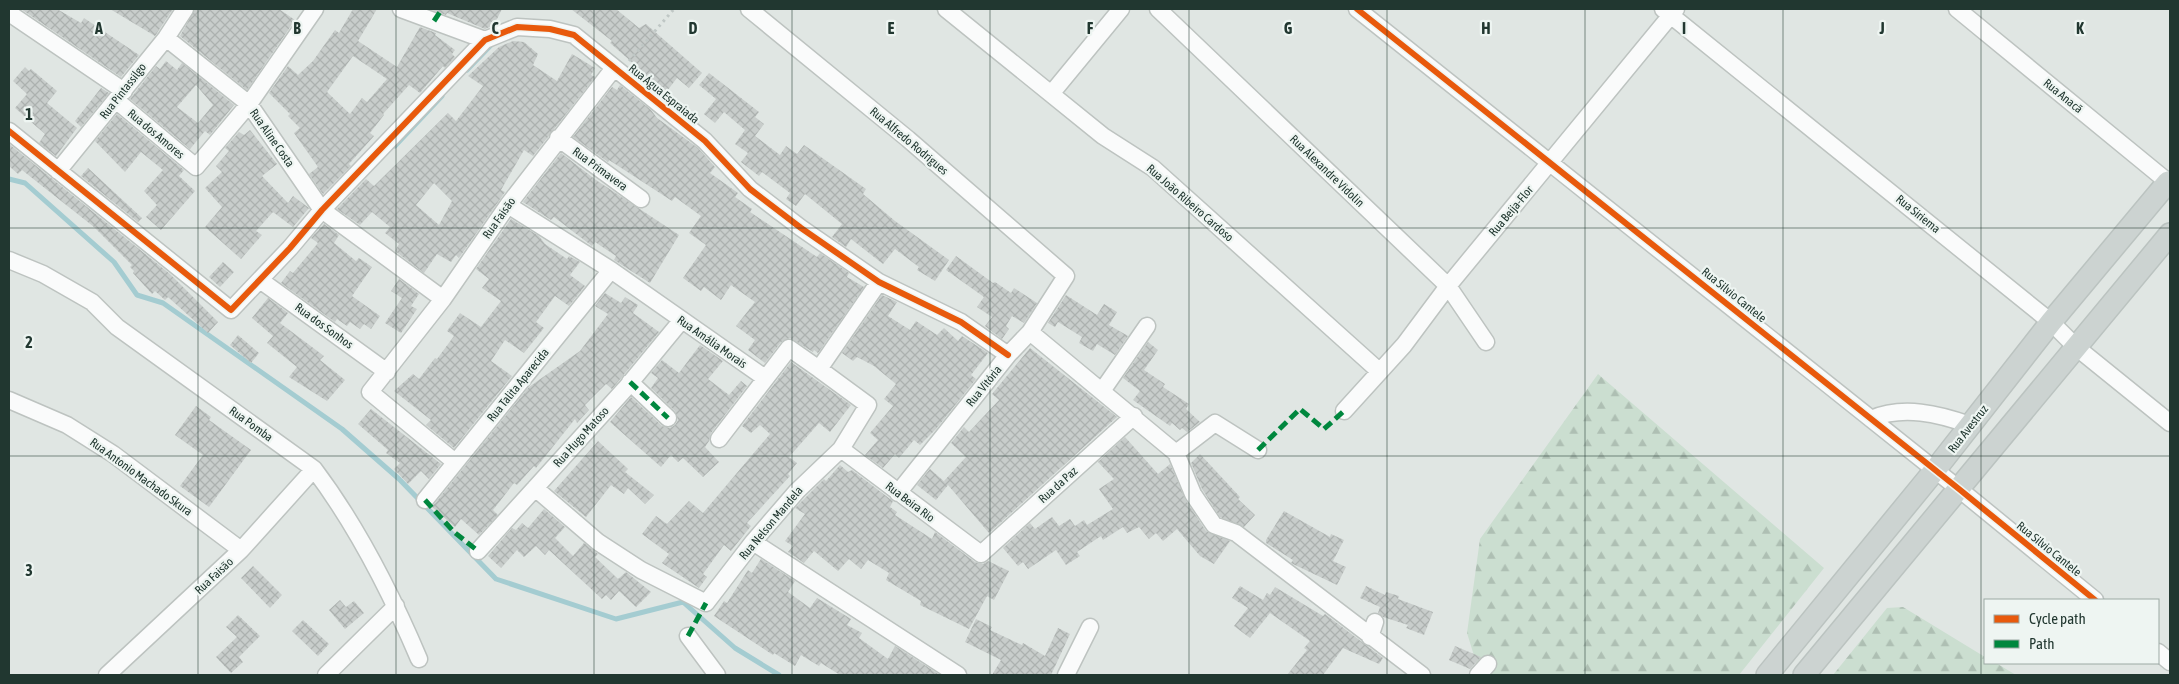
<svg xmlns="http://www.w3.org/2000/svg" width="2179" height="684" font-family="'Asap Condensed',sans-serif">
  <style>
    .forest { fill: url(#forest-firs) }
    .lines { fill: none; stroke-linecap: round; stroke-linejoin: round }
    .stream { stroke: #a4ccd1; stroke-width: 5 }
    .building { fill: url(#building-cross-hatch); fill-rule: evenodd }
    .minor-casing { stroke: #bdc3c0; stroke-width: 19 }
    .major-casing { stroke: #bbc3c0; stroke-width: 24 }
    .path { stroke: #bfc7c5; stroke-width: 3; stroke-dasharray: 2.5 4; stroke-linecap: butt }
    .minor { stroke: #fafbfb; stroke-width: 16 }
    .major { stroke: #ccd3d1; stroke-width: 21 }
    .quiet { stroke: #00873e; stroke-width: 5; stroke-dasharray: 10 5; stroke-linecap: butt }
    .cycleway-casing { stroke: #eef5f2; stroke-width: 9 }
    .cycleway { stroke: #e8590c; stroke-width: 6 }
    .grid { fill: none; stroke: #213730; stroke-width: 1; stroke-opacity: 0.55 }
    .labels { text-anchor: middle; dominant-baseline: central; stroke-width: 4.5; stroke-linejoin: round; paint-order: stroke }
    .street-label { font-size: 12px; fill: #213730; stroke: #eef5f2 }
    .grid-label { font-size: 16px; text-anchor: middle; font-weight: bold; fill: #213730; stroke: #eef5f2; stroke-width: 4.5; stroke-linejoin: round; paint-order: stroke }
  </style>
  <defs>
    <pattern id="forest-firs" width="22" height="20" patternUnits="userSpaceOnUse" patternTransform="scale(1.25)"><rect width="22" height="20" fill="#cbded0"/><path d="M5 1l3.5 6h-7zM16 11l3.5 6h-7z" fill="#aebfb3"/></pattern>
    <pattern id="building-cross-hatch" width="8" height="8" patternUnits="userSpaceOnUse" patternTransform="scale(1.25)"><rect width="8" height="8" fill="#c8cdcb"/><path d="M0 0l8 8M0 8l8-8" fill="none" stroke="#acb1af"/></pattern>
  </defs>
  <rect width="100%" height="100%" fill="#e0e6e3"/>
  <path class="forest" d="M1598 374 1824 568 1739 675H1480L1467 633 1480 539Z
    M1903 607 1985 657V663H1996L2016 675H1833L1887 608Z"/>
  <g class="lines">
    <path class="stream" d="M467 70 494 42
      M395 146 442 96
      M9 179 25 183 114 262 137 295 163 303 342 429 399 479 496 579 616 619 683 602 735 648 779 675"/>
  </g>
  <path class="building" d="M21 9H57L81 23 84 18 139 55 121 77Z
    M110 9H173L155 36Z
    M195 9H279L295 20 247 90 180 36Z
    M353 9H377L358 41 397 67 420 27 436 33 435 35 455 50 452 54 455 57 445 68 443 66 420 93 409 85 383 114 384 115 370 133 374 136 349 164 351 166 323 194 309 174 318 167 294 133 300 128 288 116 290 114 269 93 288 66 298 75 313 61 335 30 339 33ZM353 56 387 79 367 102 362 98 350 114 327 92Z
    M429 9H502L494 25 485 29 447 13 446 15Z
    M571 9H616L639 28 646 24 702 73 689 88 677 78 664 95 632 69 634 64 610 43 612 41Z
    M513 41 524 42 538 54 533 65 557 81 572 54 595 68 591 75 595 77 533 156 524 150 501 190 505 192 459 258 456 255 451 262 437 254 424 273 395 251 399 244 385 233 390 227 372 212 360 225 337 209 366 179 374 186 448 113 456 121 483 86 468 76 499 47ZM434 183 452 201 439 225 416 205Z
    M166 61 177 70 182 63 234 105 210 135 205 131 190 149 130 99 156 66 160 69ZM196 85 213 105 198 123 177 107Z
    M25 67 29 71 31 69 57 91 47 103 77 128 56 156 39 143 45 134 15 108 27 94 13 81Z
    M709 73 759 112 755 117 764 124 755 136 780 155 786 146 797 154 804 145 866 189 863 194 895 221 949 260 935 281 917 270 919 267 895 249 883 264 851 239 846 247 832 237 842 224 805 194 796 206 786 199 790 193 762 172 759 176 741 162 748 153 735 144 745 130 724 112 715 123 704 114 716 99 699 85Z
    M620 85 651 110 657 118 698 148 715 167 710 173 738 193 735 197 752 209 750 212 817 257 820 253 849 273 847 277 864 287 818 353 814 350 813 352 790 338 781 342 765 363 748 350 755 340 736 326 755 302 731 285 721 300 704 287 701 291 683 278 706 245 689 233 701 216 675 197 672 201 609 160 608 162 573 137 612 87 617 90Z
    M101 88 109 93 81 127 75 121Z
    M117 114 184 170 179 176 195 191 161 230 146 217 157 205 144 191 163 170 141 152 125 172 95 141Z
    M250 130 277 164 262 176 288 203 293 196 309 208 293 227 273 212 256 231 262 235 241 259 205 227 222 207 205 188 222 172 216 166 229 151 225 148 239 132 244 135Z
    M9 144 170 274 218 322 208 333 168 297 165 300 155 291 152 294 133 273 134 271 130 267 132 265 94 227 22 170 18 174 9 166Z
    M561 153 596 180 679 235 650 283 614 260 616 256 595 242 592 246 554 217 551 220 523 202Z
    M88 168 142 218 138 222 81 176Z
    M511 219 539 236 545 244 567 259 569 256 580 262 570 275 585 286 569 306 555 296 536 322 544 328 524 353 505 340 491 361 512 376 454 448 426 425 431 420 394 391 413 374 419 379 435 358 437 359 454 336 447 331 460 313 481 327 501 301 482 288 489 279 476 269Z
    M324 224 339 235 334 243 356 261 359 258 372 267 352 296 380 316 371 329 364 324 360 329 350 322 347 326 337 319 335 322 281 283 290 271 293 273 318 243 311 238Z
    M956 256 993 283 995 282 1011 293 1014 288 1037 303 1024 323 1012 316 1006 326 1009 329 1002 339 985 326 992 317 977 307 984 297 946 270Z
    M223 262 234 272 220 287 209 277Z
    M399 279 419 294 411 306 417 309 401 333 385 323 402 298 391 291Z
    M605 293 621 303 625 297 638 305 633 313 659 332 612 389 606 384 585 405 589 410 577 423 575 419 536 468 534 466 517 485 514 483 493 510 498 515 479 535 461 519 455 527 432 507 529 387 580 351 608 314 595 306Z
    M882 295 897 302 888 316 910 330 916 321 937 335 944 328 958 341 962 336 988 353 971 375 976 379 936 429 920 445 914 440 899 458 895 454 883 468 865 455 878 440 870 433 893 406 884 399 896 384 874 366 857 357 853 361 842 353Z
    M1066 295 1097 315 1104 304 1117 312 1109 325 1128 336 1115 355 1097 344 1093 351 1079 343 1082 337 1058 322 1055 327 1048 323Z
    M268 298 288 313 280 323 324 356 320 360 345 380 327 401 289 377 297 367 267 343 273 336 252 318Z
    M238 335 259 353 251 363 230 345Z
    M1148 342 1158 350 1144 370 1165 384 1163 387 1189 404 1186 409 1200 422 1187 432 1182 428 1180 430 1172 423 1170 426 1133 400 1140 391 1123 378Z
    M700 345 723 361 708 379 729 395 741 381 747 386 711 433 709 441 705 447 719 462 703 477 683 458 678 462 671 455 661 467 610 422 631 397 662 426 670 428 675 425 678 420 675 411 651 388 658 378 651 373 662 360 679 373Z
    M1030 348 1117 417 989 533 948 485 936 500 917 485 930 469 946 483 944 481 966 457 951 443 964 427 969 432 999 400 992 394Z
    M791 362 851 405 830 432 819 423 789 457 797 463 788 474 790 476 747 523 751 526 731 551 724 545 703 574 707 577 699 588 662 563 669 554 642 534 656 516 667 524 689 501 703 513 770 434 760 425 751 433 742 426Z
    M196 406 211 417 209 420 251 450 209 507 180 486 203 455 175 435Z
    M371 409 441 464 429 479 421 471 408 484 394 469 400 463 386 453 388 450 358 424Z
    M1125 437 1158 474 1170 464 1185 499 1206 531 1230 541 1214 564 1200 556 1177 529 1163 541 1156 533 1149 539 1139 527 1127 533 1123 527 1103 540 1101 536 1077 552 1080 556 1066 565 1056 550 1028 569 1023 562 1018 566 1003 548 1030 523 1035 529 1052 517 1059 526 1070 519 1075 526 1084 520 1087 525 1113 509 1099 489 1114 479 1098 462Z
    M598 441 628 469 625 472 654 495 645 504 628 488 624 494 611 485 586 517 554 491Z
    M1200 454 1240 497 1238 499 1255 515 1244 527 1220 517 1202 489 1191 463Z
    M840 465 848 472 852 470 890 499 893 501 890 507 897 512 895 515 932 539 935 532 975 562 983 564 988 561 1009 571 994 600 987 596 969 629 920 605 921 601 886 580 889 573 868 560 861 569 849 559 838 571 814 551 804 563 788 552 793 546 785 541 805 514 795 508 824 479 826 481Z
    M544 509 565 527 555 538 573 556 584 543 598 554 595 557 618 579 626 572 651 592 636 607 619 591 611 600 606 595 602 599 549 550 545 555 536 546 524 557 517 550 501 568 488 556 512 528 516 530 522 523 528 528Z
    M1284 511 1330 537 1331 534 1344 540 1333 561 1346 567 1337 585 1295 565 1291 563 1293 560 1266 543V540Z
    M761 559 795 581 788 592 810 608 817 598 851 619 847 625 862 633 859 638 888 659 895 646 940 675H840L821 663 819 666 801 655 795 666 774 653 773 655 714 616 724 601 727 603 748 570 752 573Z
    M253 566 282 595 270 608 241 578Z
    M1240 586 1263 600 1267 593 1270 595 1275 587 1323 616 1325 614 1383 658 1379 664 1343 648 1323 675H1287L1307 650 1304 648 1310 641 1270 613 1250 638 1234 626 1248 608 1232 598Z
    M1366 586 1385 595 1386 592 1399 596 1398 599 1433 612 1424 635 1406 628 1408 625 1383 617 1378 613 1380 607 1360 598Z
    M340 600 346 607 354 601 364 613 345 629 329 610Z
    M238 615 260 636 239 657 243 662 231 673 216 657 237 637 226 627Z
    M976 619 992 627 990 630 1022 645 1023 643 1045 656 1058 628 1070 634 1051 675H992L1001 660 965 642Z
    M303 620 329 644 318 656 292 631Z
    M1455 646 1481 657 1470 669 1449 660Z"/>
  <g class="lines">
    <defs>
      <path id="minor" d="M401 9 485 40
        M749 9 908 139 1066 276 1030 332 1008 355 898 493
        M946 9 1103 136 1153 168 1379 371
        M1158 9 1448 286 1486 342
        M1357 9 1959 489 2095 600
        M1663 9 2051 322 2076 347 2170 423
        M1957 9 2168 182
        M9 13 124 91
        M166 38 249 104 322 210 443 299
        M1051 94 1121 9
        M117 101 196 167 249 104 315 9
        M9 131 231 310 290 248 322 210 485 40 517 27 550 29 574 35 705 141 750 189 801 228 879 282 961 322 1008 355
        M558 138 641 199
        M58 171 166 38 185 9
        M508 205 611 270 765 378
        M9 260 43 274 92 302 117 327 314 469C357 526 391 593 419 659
        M260 280 387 372
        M1030 332 1176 453 1193 494 1214 525 1236 533 1422 675
        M630 382 668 418
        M1102 391 1147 326
        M9 400 67 425 113 454 241 550
        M1344 411 1404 345 1448 286 1676 9
        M1871 419C1903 405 1939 414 1970 425
        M719 439 789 348 819 369 879 282
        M841 449 981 554 1134 416
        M1176 453 1215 423 1258 450
        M455 462 370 392 443 299 508 205 614 68
        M535 488 598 542 641 570 706 603 753 542 797 491 841 449 868 405 819 369
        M425 500 611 270
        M753 542 958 675
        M478 551 625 389 681 321
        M688 636 717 675
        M1370 637 1375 622
        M2158 652 2170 662
        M107 675 241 550 314 469
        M326 675 396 606
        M1066 675 1090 627
        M1478 675 1488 664"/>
      <path id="major" d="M1767 675 1935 470 2051 322 2168 182 2170 184
        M1804 675 2170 234"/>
    </defs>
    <use href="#minor" class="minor-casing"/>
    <use href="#major" class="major-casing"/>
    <path class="path" d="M629 61 674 9"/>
    <use href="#minor" class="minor"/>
    <use href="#major" class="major"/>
    <path class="quiet" d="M434 21 442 9
      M630 382 668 418
      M1258 450 1300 409 1324 429 1344 411
      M425 500 454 532 478 551
      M688 636 706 603"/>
    <defs>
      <path id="cycleway" d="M1357 9 1959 489 2095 600
        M9 131 231 310 290 248 322 210 485 40 517 27 550 29 574 35 705 141 750 189 801 228 879 282 961 322 1008 355"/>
    </defs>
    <use href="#cycleway" class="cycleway-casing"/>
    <use href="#cycleway" class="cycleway"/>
  </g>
  <path class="grid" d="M198 9V675M396 9V675M594 9V675M792 9V675M990 9V675M1189 9V675M1387 9V675M1585 9V675M1783 9V675M1981 9V675M9 228H2170M9 456H2170"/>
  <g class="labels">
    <g class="street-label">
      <text transform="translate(123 91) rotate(-52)">Rua Pintassilgo</text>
      <text transform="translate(664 94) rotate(39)">Rua Água Espraiada</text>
      <text transform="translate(2063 96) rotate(39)">Rua Anacã</text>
      <text transform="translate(156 134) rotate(40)">Rua dos Amores</text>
      <text transform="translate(272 138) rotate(55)">Rua Aline Costa</text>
      <text transform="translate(909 141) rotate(40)">Rua Alfredo Rodrigues</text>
      <text transform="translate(600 169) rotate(36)">Rua Primavera</text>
      <text transform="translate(1327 171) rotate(44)">Rua Alexandre Vidolin</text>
      <text transform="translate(1190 203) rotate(41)">Rua João Ribeiro Cardoso</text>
      <text transform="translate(1511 211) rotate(-50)">Rua Beija-Flor</text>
      <text transform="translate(1918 214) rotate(39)">Rua Siriema</text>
      <text transform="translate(499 218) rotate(-55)">Rua Faisão</text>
      <text transform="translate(1734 295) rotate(39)">Rua Silvio Cantele</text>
      <text transform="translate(324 326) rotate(36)">Rua dos Sonhos</text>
      <text transform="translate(712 342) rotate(35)">Rua Amália Morais</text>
      <text transform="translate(518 385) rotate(-51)">Rua Talita Aparecida</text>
      <text transform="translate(984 386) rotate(-51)">Rua Vitória</text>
      <text transform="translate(251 424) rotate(36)">Rua Pomba</text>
      <text transform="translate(1968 429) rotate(-52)">Rua Avestruz</text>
      <text transform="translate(581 437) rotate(-48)">Rua Hugo Matoso</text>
      <text transform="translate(141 477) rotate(36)">Rua Antonio Machado Skura</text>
      <text transform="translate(1058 485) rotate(-42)">Rua da Paz</text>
      <text transform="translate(910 502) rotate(37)">Rua Beira Rio</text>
      <text transform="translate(771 523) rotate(-50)">Rua Nelson Mandela</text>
      <text transform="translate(2049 549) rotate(39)">Rua Silvio Cantele</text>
      <text transform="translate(214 576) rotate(-43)">Rua Faisão</text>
    </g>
  </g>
  <g class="grid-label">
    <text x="99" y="34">A</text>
    <text x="297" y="34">B</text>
    <text x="495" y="34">C</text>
    <text x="693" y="34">D</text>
    <text x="891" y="34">E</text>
    <text x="1090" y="34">F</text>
    <text x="1288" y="34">G</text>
    <text x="1486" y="34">H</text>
    <text x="1684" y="34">I</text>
    <text x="1882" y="34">J</text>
    <text x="2080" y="34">K</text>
    <text x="29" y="120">1</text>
    <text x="29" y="348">2</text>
    <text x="29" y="576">3</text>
  </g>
  <rect width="2179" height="684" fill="none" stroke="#213730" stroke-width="20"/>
  <rect x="1984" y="599" width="175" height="65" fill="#eef5f2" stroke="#9ca9a4"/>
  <rect x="1994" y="615" width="25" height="8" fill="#e8590c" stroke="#9ca9a4"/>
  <text x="2029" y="624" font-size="15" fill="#213730">Cycle path</text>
  <rect x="1994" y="640" width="25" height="8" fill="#00873e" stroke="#9ca9a4"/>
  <text x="2029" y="649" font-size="15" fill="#213730">Path</text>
</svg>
